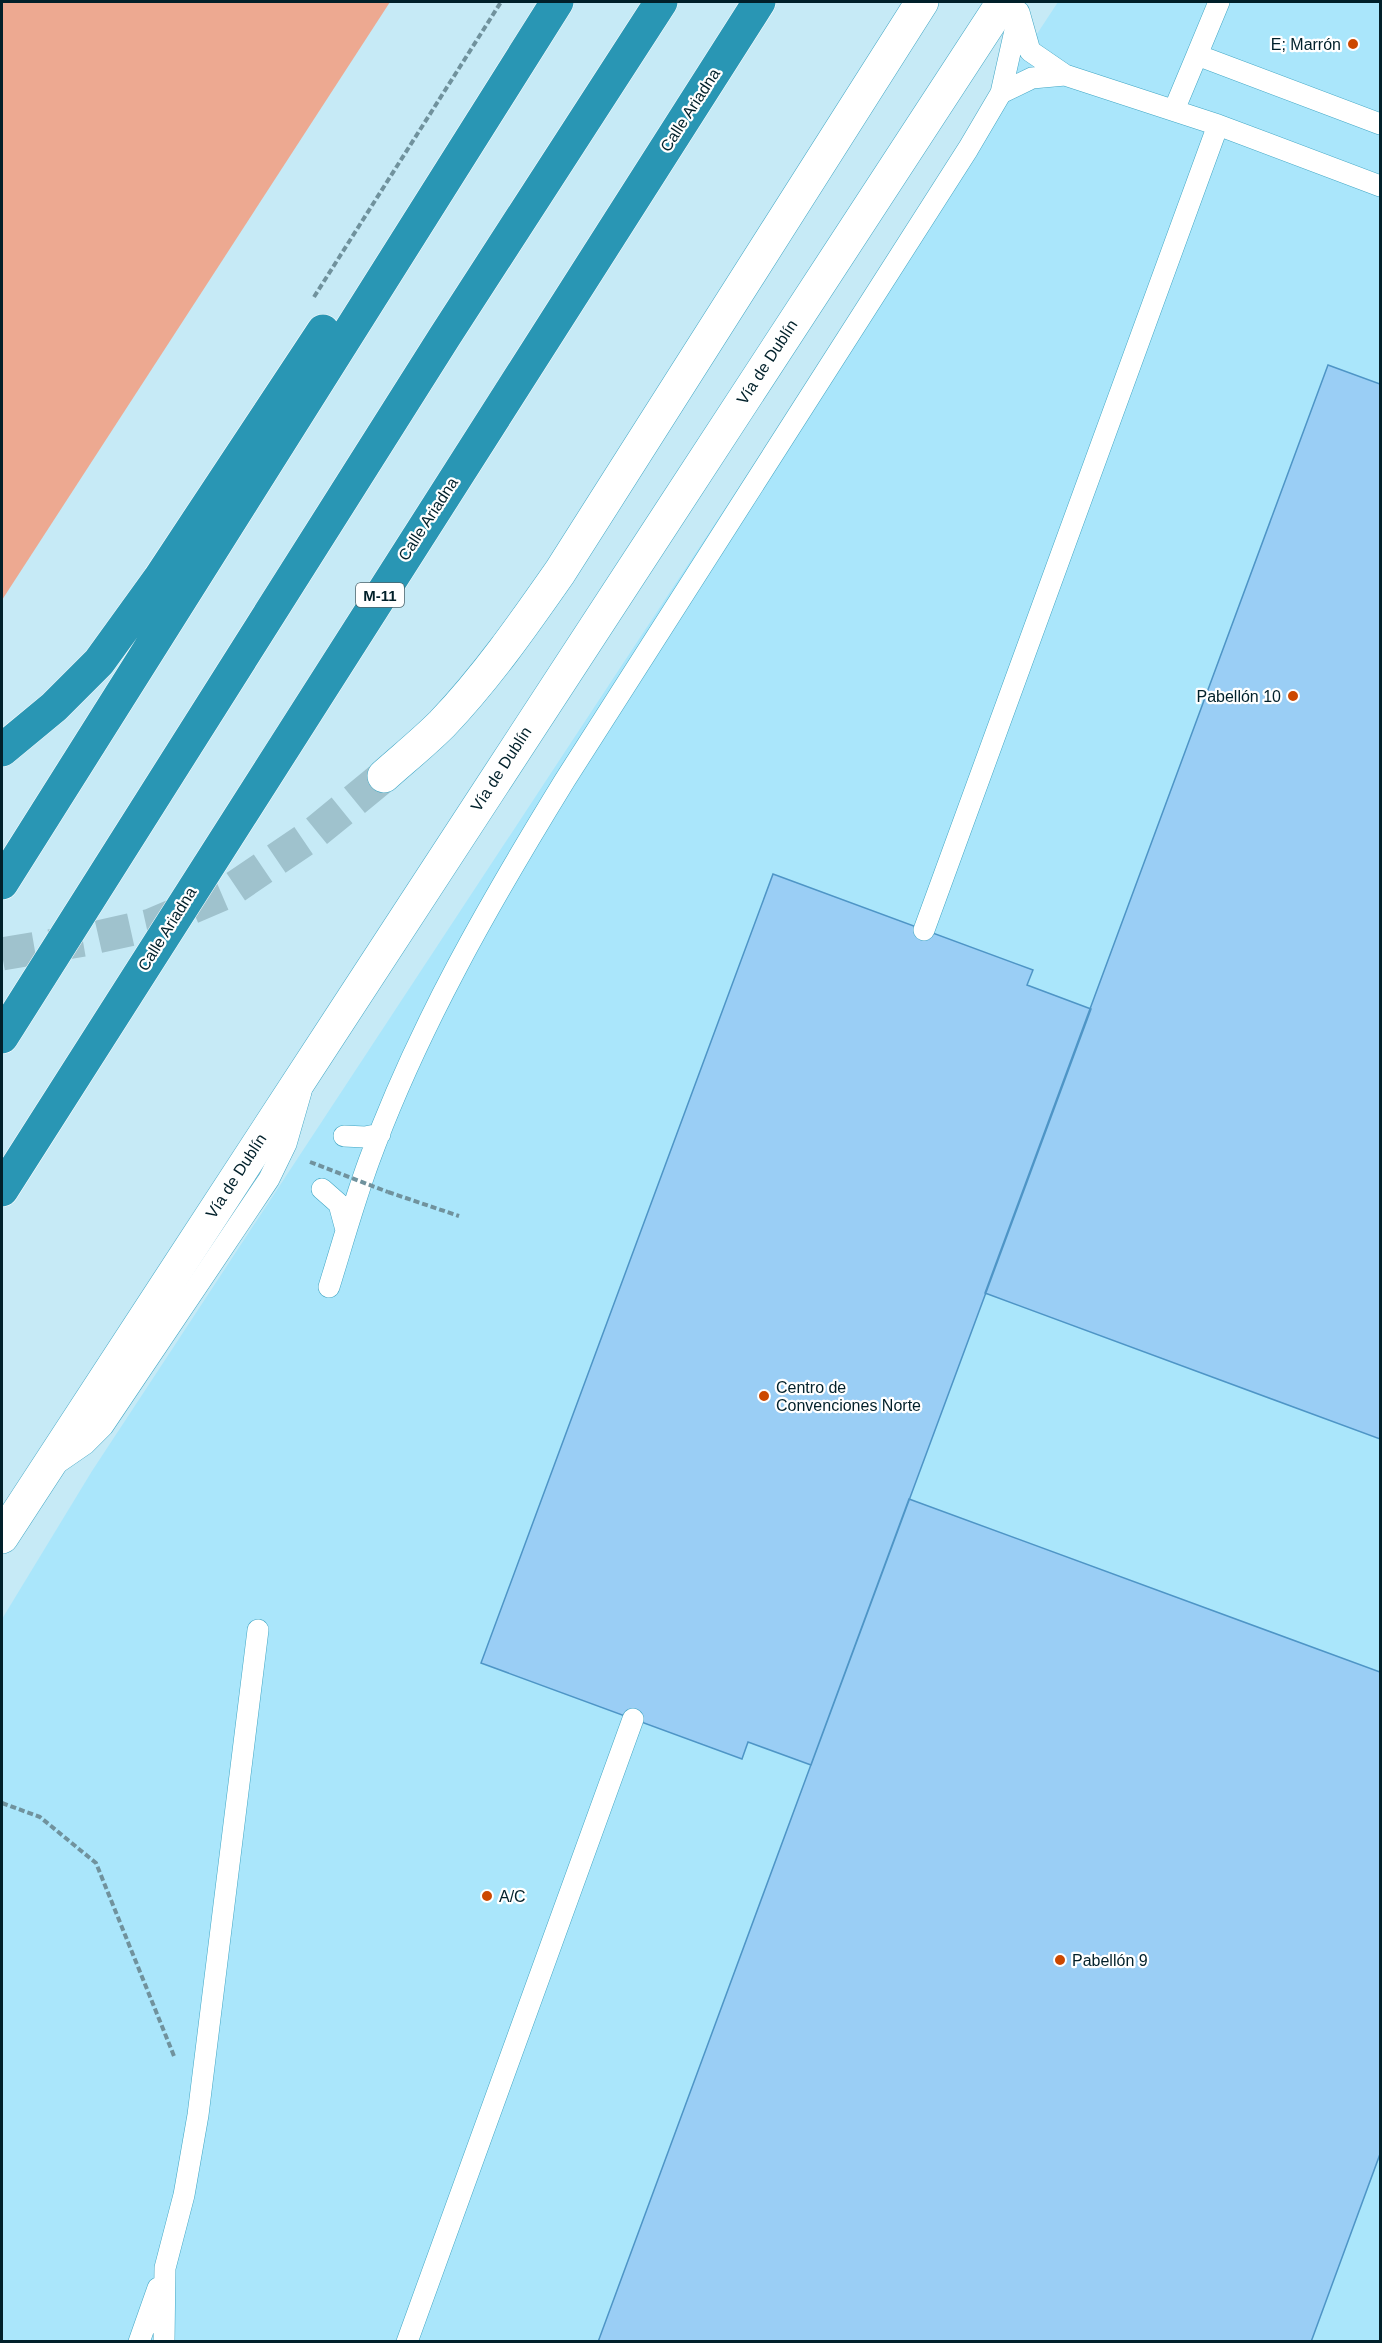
<svg xmlns="http://www.w3.org/2000/svg" width="1382" height="2343" font-family="Arial,sans-serif">
  <style>
    .built { fill: #aae6fb }
    .green { fill: #eda991 }
    .building { fill: #9acef5; stroke: #4e95c6; stroke-width: 1.5 }
    .lines { fill: none; stroke-linecap: round; stroke-linejoin: round }
    .secondary-tunnel { stroke: #9fc2cd; stroke-width: 33; stroke-dasharray: 33 16; stroke-linecap: butt }
    .lane-casing { stroke: #40a6c4; stroke-width: 22 }
    .street-casing { stroke: #40a6c4; stroke-width: 34 }
    .secondary-casing { stroke: #40a6c4; stroke-width: 34 }
    .highway-casing { stroke: #fff; stroke-width: 34 }
    .path { stroke: #70929d; stroke-width: 4; stroke-dasharray: 6 3; stroke-linecap: butt }
    .lane { stroke: #fff; stroke-width: 21 }
    .street { stroke: #fff; stroke-width: 33 }
    .secondary { stroke: #fff; stroke-width: 33 }
    .highway { stroke: #2996b4; stroke-width: 33 }
    .path-bridge { stroke: #70929d; stroke-width: 4; stroke-dasharray: 6 3; stroke-linecap: butt }
    .poi-dot { fill: #cc4800; stroke: #fff; stroke-width: 2 }
    .labels { text-anchor: middle; dominant-baseline: central; stroke-width: 4.5; stroke-linejoin: round; paint-order: stroke }
    .shield { fill: #fff; stroke: #4d636a; stroke-width: 1.5 }
    .shield-label { font-size: 15px; font-weight: bold; fill: #01202a }
    .poi-label { font-size: 16px; fill: #01202a; stroke: #fff; text-anchor: start }
    .street-label { font-size: 16px; fill: #01202a; stroke: #fff }
  </style>
  <rect width="100%" height="100%" fill="#c6eaf6"/>
  <path class="built" d="M1058 2H1380V2341H2V1619L92 1471Z"/>
  <path class="green" d="M2 2H390L2 600Z"/>
  <path class="building" d="M1328 365 1380 384V1439L985 1293Z
    M773 874 1033 970 1027 985 1091 1009 811 1765 748 1742 742 1759 481 1663Z
    M909 1499 1380 1672V2154L1311 2342H598Z"/>
  <g class="lines">
    <path class="secondary-tunnel" d="M2 954 84 940 151 925 228 892 312 835 384 776"/>
    <defs>
      <path id="lane" d="M1219 2 1197 55 1380 124
        M1019 12 1030 51 1065 75 1218 125 1380 186
        M1001 93 1018 17
        M1174 110 1197 55
        M924 930 1218 125
        M344 1136 365 1137 380 1134
        M322 1189 339 1204 346 1230
        M329 1287C342 1245 354 1202 369 1161 418 1027 490 902 565 780L968 149 1001 93 1032 78 1065 75
        M56 1464 85 1444 103 1426 269 1179 286 1144 301 1092
        M139 2342 158 2288
        M164 2342 165 2268 184 2195 198 2115 258 1630
        M407 2342 633 1719"/>
      <path id="street" d="M2 1537 1003 2"/>
      <path id="secondary" d="M384 776C403 759 424 742 442 724 486 678 523 625 560 572L922 2"/>
      <path id="highway" d="M2 750 54 707 99 662 159 579 323 331
        M2 883 557 2
        M2 1037 445 336 661 2
        M2 1190 759 2"/>
    </defs>
    <use href="#lane" class="lane-casing"/>
    <use href="#street" class="street-casing"/>
    <use href="#secondary" class="secondary-casing"/>
    <use href="#highway" class="highway-casing"/>
    <path class="path" d="M314 297 501 2
      M388 1192 459 1216
      M2 1803 40 1817 96 1863 174 2056"/>
    <use href="#lane" class="lane"/>
    <use href="#street" class="street"/>
    <use href="#secondary" class="secondary"/>
    <use href="#highway" class="highway"/>
    <path class="path-bridge" d="M310 1162 388 1192"/>
  </g>
  <g class="poi-dot">
    <circle cx="1353" cy="44" r="6"/>
    <circle cx="1293" cy="696" r="6"/>
    <circle cx="764" cy="1396" r="6"/>
    <circle cx="487" cy="1896" r="6"/>
    <circle cx="1060" cy="1960" r="6"/>
  </g>
  <g class="labels">
    <rect class="shield" x="356" y="583" width="48" height="24" rx="4.5"/>
    <g class="shield-label">
      <text x="380" y="595">M-11</text>
    </g>
    <g class="poi-label">
      <text x="1341" y="44" text-anchor="end">E; Marrón</text>
      <text x="1281" y="696" text-anchor="end">Pabellón 10</text>
      <text x="776" y="1387">Centro de<tspan x="776" dy="18">Convenciones Norte</tspan></text>
      <text x="499" y="1896">A/C</text>
      <text x="1072" y="1960">Pabellón 9</text>
    </g>
    <g class="street-label">
      <text transform="translate(690 110) rotate(-57)">Calle Ariadna</text>
      <text transform="translate(767 362) rotate(-57)">Vía de Dublín</text>
      <text transform="translate(428 519) rotate(-57)">Calle Ariadna</text>
      <text transform="translate(501 769) rotate(-57)">Vía de Dublín</text>
      <text transform="translate(167 929) rotate(-58)">Calle Ariadna</text>
      <text transform="translate(236 1176) rotate(-57)">Vía de Dublín</text>
    </g>
  </g>
  <rect width="1382" height="2343" fill="none" stroke="#01202a" stroke-width="6"/>
</svg>
